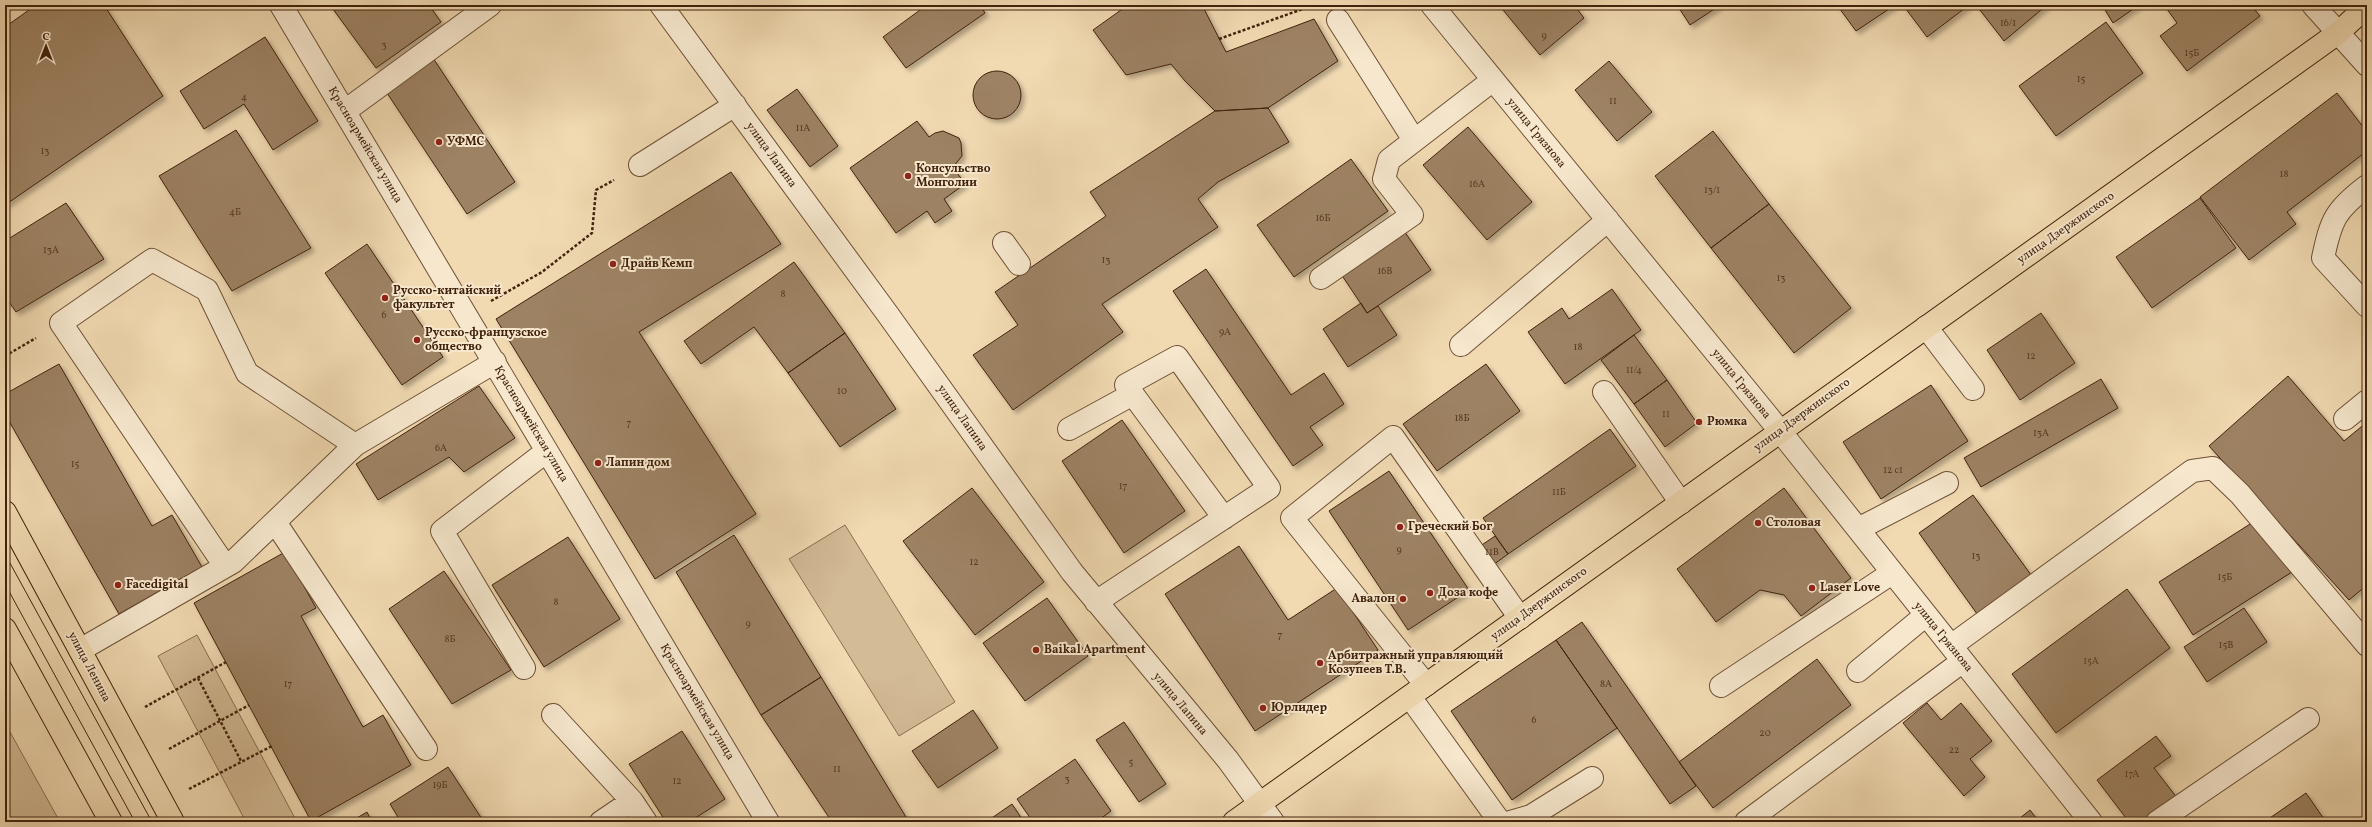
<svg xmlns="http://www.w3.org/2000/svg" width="2372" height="827" font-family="Vollkorn,serif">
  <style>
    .green { fill: #d3bb96; stroke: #8a6e52 }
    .building { fill: #9d8263; stroke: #41220d; filter: url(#shadow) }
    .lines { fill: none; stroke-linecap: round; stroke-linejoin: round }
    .minor-casing { stroke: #6d5036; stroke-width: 24 }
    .major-casing { stroke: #41220d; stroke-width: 24 }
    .path { stroke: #41220d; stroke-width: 2.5; stroke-dasharray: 3 2; stroke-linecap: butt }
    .minor { stroke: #f6e7cd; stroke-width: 22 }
    .major { stroke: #f1dab2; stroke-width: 22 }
    .tram { stroke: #41220d; stroke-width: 1 }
    .poi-dot { fill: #8f2418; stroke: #f6e7cd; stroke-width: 1.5 }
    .labels { text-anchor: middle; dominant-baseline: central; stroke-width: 4; stroke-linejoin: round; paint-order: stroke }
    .number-label { font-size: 10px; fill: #583a22 }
    .street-label { font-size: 12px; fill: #41220d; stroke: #f6e7cd }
    .poi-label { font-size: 12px; font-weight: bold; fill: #41220d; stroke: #f6e7cd; text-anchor: start }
  </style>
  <defs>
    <filter id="shadow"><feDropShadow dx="3.5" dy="3.5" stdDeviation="2" flood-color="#0004"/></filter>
  </defs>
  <rect width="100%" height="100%" fill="#f1dab2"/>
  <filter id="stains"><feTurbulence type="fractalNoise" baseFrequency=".005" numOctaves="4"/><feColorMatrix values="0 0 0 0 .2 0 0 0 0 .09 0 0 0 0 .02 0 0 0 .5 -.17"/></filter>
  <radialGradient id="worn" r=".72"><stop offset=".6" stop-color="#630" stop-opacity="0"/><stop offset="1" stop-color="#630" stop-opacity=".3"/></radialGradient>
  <path class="green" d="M845 525 955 702 899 736 789 559Z
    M197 635 297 822H246L158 656Z
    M5 723 60 822H5Z"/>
  <path class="building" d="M36 5H104L163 96 5 205V27Z
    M330 5H429L441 22 376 68Z
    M927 5H980L985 13 906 68 883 37Z
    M1128 5H1202L1226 52 1314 19 1338 61 1268 108 1215 111 1185 81 1171 64 1126 75 1093 30Z
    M1499 5H1574L1584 18 1540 55Z
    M1677 5H1719V6L1690 25Z
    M1837 5H1895L1856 31Z
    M1903 5H1969L1927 37Z
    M1976 5H2047L2004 41Z
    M2102 5H2139L2113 23Z
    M2164 5H2251L2260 16 2187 71 2160 36 2177 23Z
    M2106 22 2143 73 2056 136 2019 86Z
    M265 37 318 121 273 150 244 104 204 129 180 91Z
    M433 58 515 182 467 214 385 90Z
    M1609 61 1652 112 1617 141 1575 90Z
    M973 95a24 24 0 1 1 48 0a24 24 0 1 1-48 0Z
    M797 89 838 146 810 167 767 110Z
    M2337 93 2367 132V151L2287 212 2296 224 2249 260 2200 197Z
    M1268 108 1289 142 1218 182 1198 199 1218 227 1102 304 1123 332 1013 410 973 355 1018 325 995 292 1106 216 1090 192 1215 111Z
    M917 121 929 137 935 133 943 131 959 138 961 143 962 156 953 167 965 184 944 199 952 211 935 223 927 211 896 233 850 168Z
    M1468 127 1532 202 1487 240 1423 165Z
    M236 130 311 248 232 291 159 176Z
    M1713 131 1769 204 1711 248 1655 176Z
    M1351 159 1388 211 1294 277 1257 225Z
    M731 172 781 244 639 332 756 514 655 579 496 319Z
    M2200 198 2236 248 2152 308 2116 257Z
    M66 203 104 259 16 312 5 296V241Z
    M1769 204 1851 308 1794 353 1711 248Z
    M1402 228 1431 270 1367 313 1339 271Z
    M367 244 443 357 402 385 325 273Z
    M794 262 845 333 788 373 754 327 701 364 684 341Z
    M1206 269 1291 395 1324 373 1344 404 1310 427 1323 445 1293 466 1173 291Z
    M1612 289 1641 330 1565 384 1528 332 1562 308 1569 319Z
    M1361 303 1367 313 1378 306 1397 335 1348 367 1323 329Z
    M2041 313 2075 363 2020 400 1987 350Z
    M845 333 896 409 840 447 788 373Z
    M1634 335 1667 380 1634 404 1601 360Z
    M59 364 152 526 172 515 202 567 119 614 5 414V394Z
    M1486 364 1520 411 1437 471 1403 424Z
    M2288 376 2344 441 2367 422V585L2349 600 2209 446Z
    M2101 379 2118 408 1981 487 1964 458Z
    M1667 380 1697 423 1665 447 1634 404Z
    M1931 385 1968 441 1881 499 1843 442Z
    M479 386 515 438 464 472 449 457 378 500 356 464Z
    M1122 420 1185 511 1124 553 1062 461Z
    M1610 429 1636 466 1508 554 1483 518Z
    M1389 471 1469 590 1408 630 1329 511Z
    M972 488 1044 582 975 635 903 541Z
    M1784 488 1851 578 1801 616 1784 595 1760 590 1716 622 1677 569Z
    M1973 495 2034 579 1980 618 1919 533Z
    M2258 519 2292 572 2193 635 2159 582Z
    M734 535 821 677 761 715 676 572Z
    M1495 536 1508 554 1489 568 1476 549Z
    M568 537 620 619 544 667 492 585Z
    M1239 546 1288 620 1337 588 1378 650 1255 731 1165 594Z
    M285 552 316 608 301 616 363 727 383 715 411 765 311 821 194 603Z
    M444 571 511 670 452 704 389 609Z
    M2127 589 2170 648 2056 733 2012 674Z
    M1047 598 1088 656 1025 701 983 643Z
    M2244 608 2267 642 2207 682 2184 647Z
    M1582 622 1696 786 1670 804 1556 640Z
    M1556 640 1617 728 1512 800 1451 711Z
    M1817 659 1851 705 1713 808 1679 762Z
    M821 677 909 822H832L761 715Z
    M1927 703 1941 720 1961 703 1992 741 1970 759 1985 777 1964 796 1903 723Z
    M973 710 998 748 938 788 912 751Z
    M1124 722 1166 784 1139 802 1096 740Z
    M682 731 725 799 689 822H666L629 764Z
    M2156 736 2171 756 2154 768 2178 799 2148 822H2129L2097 780Z
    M1075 759 1111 811 1096 822H1033L1017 799Z
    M448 767 484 822H401L390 804Z
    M2306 793 2326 822H2264Z
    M1012 804 1024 822H986Z
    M2030 810 2039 822H2015Z
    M367 812 372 822H350Z"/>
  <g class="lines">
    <defs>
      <path id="minor" d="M281 5 768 822
        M661 5 889 316 1072 572 1228 760 1273 822
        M1432 5 1780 431 2091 822
        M2313 5 2367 65
        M1338 20 1414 140
        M345 111 490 5
        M640 165 735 105
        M2367 186C2335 210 2331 220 2323 258L2367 306
        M1004 243 1019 264
        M1321 278 1412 215 1384 179 1389 160 1493 80
        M1926 327 1973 389
        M1461 345 1608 220
        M1604 392 1681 503
        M2345 419 2367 401
        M1069 429 1133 394
        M275 522 426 749
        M1858 529 1947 483
        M225 566 61 323 152 260 207 290 247 373 355 445
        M1096 602 1269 488 1177 357 1126 385 1224 518
        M1951 646 2192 471 2213 468 2240 494 2367 645
        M80 650 233 562 355 445 495 362
        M524 668 442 531 547 451
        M1858 671 1926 615
        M1426 685 1292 518 1393 437 1520 618
        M1721 686 1892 573
        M1410 697 1500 822
        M553 715 632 801
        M601 822 632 801 646 822
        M1510 822 1531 816 1592 778
        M1746 822 1963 661
        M2157 822 2308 719"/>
      <path id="major" d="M5 512 173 822
        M5 629 111 822
        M1234 822 2338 33 2367 6"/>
    </defs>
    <use href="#minor" class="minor-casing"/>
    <use href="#major" class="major-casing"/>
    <path class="path" d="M1219 39 1311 6
      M491 301 542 272 592 233 596 190 614 180
      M5 356 36 338
      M198 678 241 761
      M145 707 226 662
      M169 749 249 705
      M189 789 272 746
      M5 813 10 822"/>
    <use href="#minor" class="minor"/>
    <use href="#major" class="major"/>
    <path class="tram" d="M5 554 152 822
      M5 584 135 822"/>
  </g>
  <g class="poi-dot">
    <circle cx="439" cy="142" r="4"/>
    <circle cx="908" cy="176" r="4"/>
    <circle cx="613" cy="264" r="4"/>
    <circle cx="385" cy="298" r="4"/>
    <circle cx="417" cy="340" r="4"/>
    <circle cx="1699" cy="422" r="4"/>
    <circle cx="598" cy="463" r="4"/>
    <circle cx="1758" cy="523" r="4"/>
    <circle cx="1400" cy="527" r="4"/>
    <circle cx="118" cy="585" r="4"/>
    <circle cx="1812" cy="588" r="4"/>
    <circle cx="1430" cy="593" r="4"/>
    <circle cx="1403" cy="599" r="4"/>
    <circle cx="1036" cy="650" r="4"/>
    <circle cx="1320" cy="663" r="4"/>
    <circle cx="1263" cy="708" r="4"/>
  </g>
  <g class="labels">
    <g class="number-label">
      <text x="2008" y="23">16/1</text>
      <text x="1544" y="36">9</text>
      <text x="384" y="45">3</text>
      <text x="2192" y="53">15Б</text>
      <text x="2081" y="79">15</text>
      <text x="244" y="97">4</text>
      <text x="1613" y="101">11</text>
      <text x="803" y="128">11А</text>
      <text x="45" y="151">13</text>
      <text x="2284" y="174">18</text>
      <text x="1477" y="184">16А</text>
      <text x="1712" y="190">13/1</text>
      <text x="235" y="212">4Б</text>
      <text x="1323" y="218">16Б</text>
      <text x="51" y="250">13А</text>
      <text x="1106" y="260">13</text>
      <text x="1385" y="271">16В</text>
      <text x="1781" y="278">13</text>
      <text x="783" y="294">8</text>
      <text x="384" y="315">6</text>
      <text x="1225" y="332">9А</text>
      <text x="1578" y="347">18</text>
      <text x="2031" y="356">12</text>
      <text x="1634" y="370">11/4</text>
      <text x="842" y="391">10</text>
      <text x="1666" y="414">11</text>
      <text x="1462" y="418">18Б</text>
      <text x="629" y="423">7</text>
      <text x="2041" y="433">13А</text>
      <text x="441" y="448">6А</text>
      <text x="75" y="464">15</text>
      <text x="1893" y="470">12 с1</text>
      <text x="1123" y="486">17</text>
      <text x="1559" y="492">11Б</text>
      <text x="1399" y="550">9</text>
      <text x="1492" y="552">11В</text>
      <text x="1976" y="556">13</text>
      <text x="974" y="562">12</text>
      <text x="2225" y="577">15Б</text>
      <text x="556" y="602">8</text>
      <text x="748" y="624">9</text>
      <text x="1280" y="635">7</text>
      <text x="450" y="639">8Б</text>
      <text x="2226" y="645">15В</text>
      <text x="2091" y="661">15А</text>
      <text x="288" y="684">17</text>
      <text x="1606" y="684">8А</text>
      <text x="1534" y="720">6</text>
      <text x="1765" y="733">20</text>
      <text x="1954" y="750">22</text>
      <text x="1131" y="762">5</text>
      <text x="837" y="769">11</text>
      <text x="2132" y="774">17А</text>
      <text x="1067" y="779">3</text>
      <text x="677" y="781">12</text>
      <text x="440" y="785">19Б</text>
    </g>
    <g class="street-label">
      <text transform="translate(1536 133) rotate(51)">улица Грязнова</text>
      <text transform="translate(365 145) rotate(59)">Красноармейская улица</text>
      <text transform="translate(771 155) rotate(54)">улица Лапина</text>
      <text transform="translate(2066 228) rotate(-35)">улица Дзержинского</text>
      <text transform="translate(1741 384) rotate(51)">улица Грязнова</text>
      <text transform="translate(1802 415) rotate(-36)">улица Дзержинского</text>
      <text transform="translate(962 418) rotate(55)">улица Лапина</text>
      <text transform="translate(531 424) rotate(59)">Красноармейская улица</text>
      <text transform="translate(1539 604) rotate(-36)">улица Дзержинского</text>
      <text transform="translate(1943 637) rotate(51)">улица Грязнова</text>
      <text transform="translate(89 667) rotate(62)">улица Ленина</text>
      <text transform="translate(697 702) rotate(59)">Красноармейская улица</text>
      <text transform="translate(1180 704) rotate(50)">улица Лапина</text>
    </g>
    <g class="poi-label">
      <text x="447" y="142">УФМС</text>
      <text x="916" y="169">Консульство<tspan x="916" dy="14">Монголии</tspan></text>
      <text x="621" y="264">Драйв Кемп</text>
      <text x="393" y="291">Русско-китайский<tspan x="393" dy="14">факультет</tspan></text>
      <text x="425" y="333">Русско-французское<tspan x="425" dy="14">общество</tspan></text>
      <text x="1707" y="422">Рюмка</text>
      <text x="606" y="463">Лапин дом</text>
      <text x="1766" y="523">Столовая</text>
      <text x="1408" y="527">Греческий Бог</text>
      <text x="126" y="585">Facedigital</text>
      <text x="1820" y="588">Laser Love</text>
      <text x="1438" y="593">Доза кофе</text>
      <text x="1395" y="599" text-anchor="end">Авалон</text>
      <text x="1044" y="650">Baikal Apartment</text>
      <text x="1328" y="656">Арбитражный управляющий<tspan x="1328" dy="14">Козупеев Т.В.</tspan></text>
      <text x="1271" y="708">Юрлидер</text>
    </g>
  </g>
  <rect width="2372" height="827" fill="none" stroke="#f1dab2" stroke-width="20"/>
  <rect x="6" y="6" width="2360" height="815" fill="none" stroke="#41220d" stroke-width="2"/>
  <rect x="10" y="10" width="2352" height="807" fill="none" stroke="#41220d"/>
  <g transform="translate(46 46)" stroke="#f6e7cd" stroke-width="3" paint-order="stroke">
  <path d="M0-3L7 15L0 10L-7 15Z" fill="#41220d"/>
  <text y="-6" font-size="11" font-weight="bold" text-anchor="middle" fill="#41220d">С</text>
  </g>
  <rect width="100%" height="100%" filter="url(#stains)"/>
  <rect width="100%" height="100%" fill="url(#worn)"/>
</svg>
